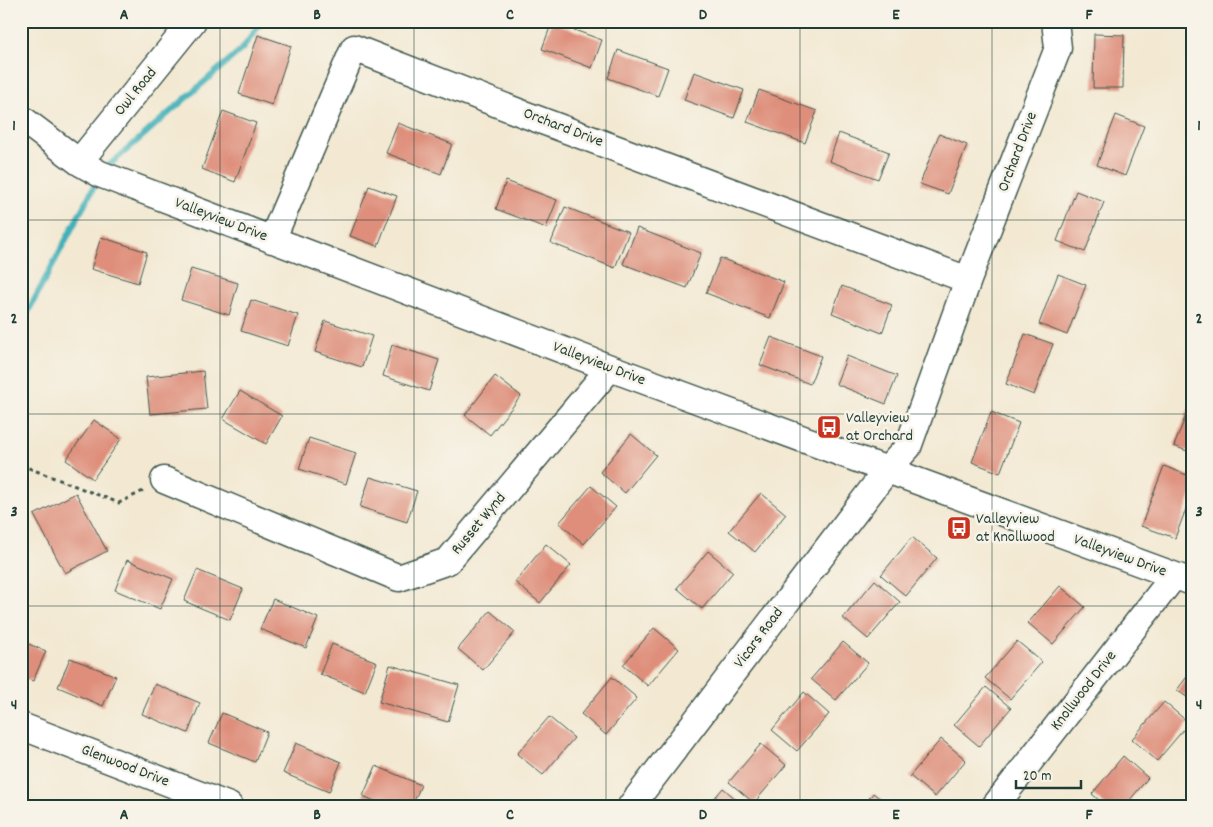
<svg xmlns="http://www.w3.org/2000/svg" width="1213" height="827" font-family="Dekko,sans-serif">
  <style>
    .lines { fill: none; stroke-linecap: round; stroke-linejoin: round }
    .stream { stroke: #41b1b9; stroke-width: 6 }
    .building { fill: #de8e7a }
    .minor-casing { stroke: #3f574c; stroke-width: 29 }
    .path { stroke: #3f574c; stroke-width: 3; stroke-dasharray: 4 4; stroke-linecap: butt }
    .minor { stroke: #fff; stroke-width: 26 }
    .grid { fill: none; stroke: #1f3d34; stroke-width: 1; stroke-opacity: 0.55 }
    .labels { text-anchor: middle; dominant-baseline: central; stroke-width: 5; stroke-linejoin: round; paint-order: stroke }
    .street-label { font-size: 16px; fill: #1f3d34; stroke: #f7f3e8 }
    .poi-label { font-size: 16px; fill: #1f3d34; stroke: #f7f3e8; text-anchor: start }
    .neatline { fill: none; stroke: #1f3d34; stroke-width: 2 }
    .grid-label { font-size: 16px; text-anchor: middle; font-weight: bold; fill: #1f3d34 }
  </style>
  <rect width="100%" height="100%" fill="#f7f3e8"/>
  <filter id="ink" filterUnits="userSpaceOnUse"><feTurbulence type="fractalNoise" baseFrequency=".02" numOctaves="2"/><feDisplacementMap in="SourceGraphic" scale="10" xChannelSelector="R" yChannelSelector="G"/><feConvolveMatrix kernelMatrix="1 2 1 2 8 2 1 2 1" color-interpolation-filters="sRGB"/></filter>
  <filter id="wash" filterUnits="userSpaceOnUse"><feTurbulence type="fractalNoise" baseFrequency=".0096" numOctaves="4" result="noise"/><feDisplacementMap in="SourceGraphic" scale="20" xChannelSelector="R" yChannelSelector="G"/><feGaussianBlur stdDeviation="1.12" result="paint"/><feColorMatrix in="noise" values="0 0 0 0 0 0 0 0 0 0 0 0 0 0 0 0 0 1.4 0 .05"/><feComposite in="paint" operator="in"/></filter>
  <g filter="url(#wash)">
    <rect width="100%" height="100%" fill="#f3e9d3"/>
    <g class="lines">
      <path class="stream" d="M105 169 243 48 262 21
        M21 325 98 179"/>
    </g>
    <g id="blocks">
      <path class="building" d="M552 22 602 40 592 68 542 49Z
        M1094 34 1124 35 1123 88H1093Z
        M258 35 291 46 272 105 239 94Z
        M618 50 668 68 658 96 608 78Z
        M694 72 744 90 734 118 684 100Z
        M759 90 817 111 805 143 747 122Z
        M223 111 256 123 235 182 202 169Z
        M1116 115 1144 126 1125 176 1097 165Z
        M398 123 452 144 441 174 386 153Z
        M839 133 889 152 878 179 829 161Z
        M939 134 967 145 948 194 920 184Z
        M506 181 557 200 546 228 496 209Z
        M369 186 397 196 378 246 350 236Z
        M1076 191 1104 202 1085 252 1057 241Z
        M565 207 629 232 615 268 551 243Z
        M637 228 701 253 687 288 623 264Z
        M101 237 147 252 138 283 91 269Z
        M720 258 784 282 770 318 706 293Z
        M191 269 238 283 229 315 181 300Z
        M1058 274 1086 285 1067 335 1039 324Z
        M842 286 892 305 882 333 832 313Z
        M251 300 298 315 288 346 241 331Z
        M325 321 372 336 362 367 315 352Z
        M1025 334 1053 344 1034 395 1006 384Z
        M771 337 821 356 810 384 760 365Z
        M392 345 439 360 429 391 383 376Z
        M847 356 897 376 886 404 836 384Z
        M203 371 207 409 150 414 146 377Z
        M495 376 521 396 490 435 465 415Z
        M240 391 282 416 266 444 223 419Z
        M1192 400V453L1174 446Z
        M991 412 1019 423 1000 473 972 462Z
        M94 420 121 439 93 479 66 460Z
        M631 434 656 455 625 493 600 472Z
        M309 438 356 453 346 484 299 469Z
        M1164 466 1192 477V493L1175 538 1141 526Z
        M370 477 417 491 407 522 360 507Z
        M591 486 616 507 584 544 559 523Z
        M76 493 107 551 65 573 34 515Z
        M761 493 786 514 755 552 729 531Z
        M912 537 937 558 906 596 881 575Z
        M546 544 571 565 540 603 515 582Z
        M708 551 733 572 702 609 677 588Z
        M127 560 173 579 160 609 115 590Z
        M197 570 243 589 230 620 184 601Z
        M875 580 900 602 868 639 843 618Z
        M1060 586 1085 607 1053 644 1028 623Z
        M273 599 318 618 306 648 260 629Z
        M490 611 515 632 483 670 458 649Z
        M654 628 679 649 648 686 623 665Z
        M21 641 46 651 33 681 21 676Z
        M1017 641 1042 662 1010 699 985 678Z
        M843 642 868 663 836 700 811 679Z
        M332 644 377 662 365 692 320 674Z
        M70 658 116 676 103 706 58 687Z
        M390 665 459 685 448 722 379 702Z
        M1192 670V701L1177 690Z
        M612 677 637 698 606 735 581 714Z
        M155 684 200 703 188 733 142 714Z
        M986 687 1011 708 979 746 954 725Z
        M804 692 829 714 797 751 772 730Z
        M1164 702 1189 723 1157 761 1132 739Z
        M222 713 267 732 255 762 209 743Z
        M549 717 574 738 543 775 517 754Z
        M941 739 966 760 935 797 910 776Z
        M296 743 341 762 329 792 283 773Z
        M761 744 786 765 754 803 729 782Z
        M1123 756 1148 778 1125 806H1106L1092 794Z
        M376 766 421 785 412 806H386L363 796Z
        M723 788 744 806H708Z
        M873 793 890 806H864Z"/>
    </g>
  </g>
  <g filter="url(#ink)">
    <use href="#blocks" fill-opacity="0" stroke="#3f574c" stroke-width="1"/>
    <g class="lines">
      <defs>
        <path id="minor" d="M21 118 79 162 100 174 610 368 1192 582
          M79 162 193 21
          M272 240 354 48 521 113 968 280
          M164 480 399 578 448 561 610 368
          M21 726 229 806
          M631 806 887 470 908 447 968 280 1058 48 1055 21
          M995 806 1174 576"/>
      </defs>
      <use href="#minor" class="minor-casing"/>
      <path class="path" d="M21 465 119 503 143 491"/>
      <use href="#minor" class="minor"/>
    </g>
  </g>
  <path class="grid" d="M220 21V806M414 21V806M606 21V806M800 21V806M992 21V806M21 220H1192M21 414H1192M21 606H1192"/>
  <defs>
    <symbol id="bus-square" viewBox="-11 -11 22 22"><rect x="-9" y="-9" width="18" height="18" rx="4" fill="#c8321e" stroke="#f7f3e8"/><path d="M-5-6H5V4H4V6H2V4H-2V6H-4V4H-5ZM-3.5-4V0h7V-4ZM-3.5 1.2v1.5H-2V1.2ZM2 1.2v1.5H3.5V1.2Z" fill="#fff"/></symbol>
  </defs>
  <g fill-rule="evenodd">
    <use href="#bus-square" x="815" y="413" width="28" height="28"/>
    <use href="#bus-square" x="945" y="514" width="28" height="28"/>
  </g>
  <g class="labels">
    <g class="street-label">
      <text transform="translate(136 92) rotate(-51)">Owl Road</text>
      <text transform="translate(563 128) rotate(21)">Orchard Drive</text>
      <text transform="translate(1018 152) rotate(-69)">Orchard Drive</text>
      <text transform="translate(221 220) rotate(21)">Valleyview Drive</text>
      <text transform="translate(599 364) rotate(21)">Valleyview Drive</text>
      <text transform="translate(479 524) rotate(-50)">Russet Wynd</text>
      <text transform="translate(1120 556) rotate(20)">Valleyview Drive</text>
      <text transform="translate(759 638) rotate(-53)">Vicars Road</text>
      <text transform="translate(1084 691) rotate(-52)">Knollwood Drive</text>
      <text transform="translate(125 766) rotate(21)">Glenwood Drive</text>
    </g>
    <g class="poi-label">
      <text x="846" y="418">Valleyview<tspan x="846" dy="18">at Orchard</tspan></text>
      <text x="976" y="519">Valleyview<tspan x="976" dy="18">at Knollwood</tspan></text>
    </g>
  </g>
  <rect width="1213" height="827" fill="none" stroke="#f7f3e8" stroke-width="55"/>
  <path d="M1016 780v8h65v-8" fill="none" stroke="#1f3d34" stroke-width="2.5"/>
  <text x="1023" y="780" font-size="15" fill="#1f3d34" stroke="#f7f3e8" stroke-width="4" paint-order="stroke">20 m</text>
  <rect x="28" y="28" width="1158" height="772" class="neatline"/>
  <g class="grid-label">
    <text x="124" y="19">A</text>
    <text x="317" y="19">B</text>
    <text x="510" y="19">C</text>
    <text x="703" y="19">D</text>
    <text x="896" y="19">E</text>
    <text x="1089" y="19">F</text>
    <text x="14" y="130">1</text>
    <text x="1199" y="130">1</text>
    <text x="14" y="323">2</text>
    <text x="1199" y="323">2</text>
    <text x="14" y="516">3</text>
    <text x="1199" y="516">3</text>
    <text x="14" y="709">4</text>
    <text x="1199" y="709">4</text>
    <text x="124" y="819">A</text>
    <text x="317" y="819">B</text>
    <text x="510" y="819">C</text>
    <text x="703" y="819">D</text>
    <text x="896" y="819">E</text>
    <text x="1089" y="819">F</text>
  </g>
</svg>
